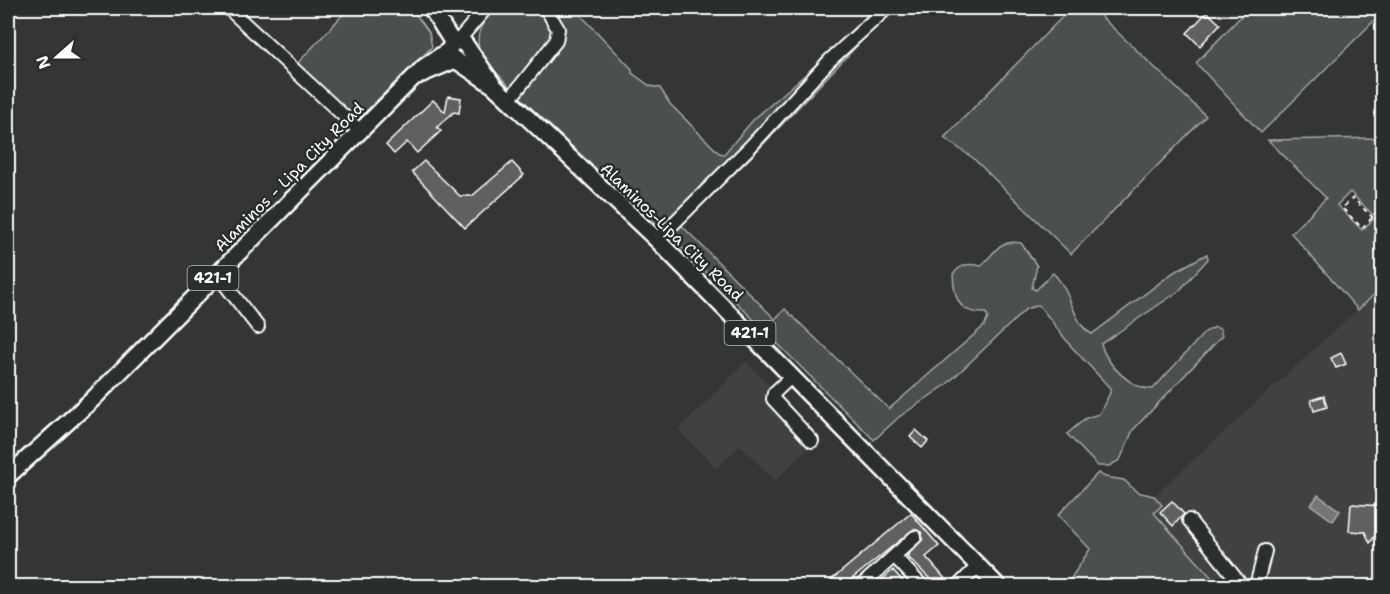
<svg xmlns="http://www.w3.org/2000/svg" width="1390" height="594" font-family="'Shantell Sans',sans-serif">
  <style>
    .built { fill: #404243 }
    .green { fill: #4c4f50; stroke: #a6a7a8; stroke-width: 1.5 }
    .water { fill: #737576; stroke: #abacad; stroke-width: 1.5 }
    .building { fill: #5f6162; stroke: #fff; stroke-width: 1.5 }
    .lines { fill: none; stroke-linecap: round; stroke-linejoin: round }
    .minor-casing { stroke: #fff; stroke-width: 16 }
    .major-casing { stroke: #fff; stroke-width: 20 }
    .path { stroke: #fff; stroke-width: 2; stroke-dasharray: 4.5 4.5; stroke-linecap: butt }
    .minor { stroke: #2a2d2e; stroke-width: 12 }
    .major { stroke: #2a2d2e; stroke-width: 15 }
    .labels { text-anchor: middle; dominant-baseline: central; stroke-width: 5; stroke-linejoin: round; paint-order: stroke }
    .shield { fill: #2a2d2e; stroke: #bfc0c0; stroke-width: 1.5 }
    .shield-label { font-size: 15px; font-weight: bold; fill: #fff }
    .street-label { font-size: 16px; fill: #fff; stroke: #2a2d2e }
  </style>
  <rect width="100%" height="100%" fill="#333536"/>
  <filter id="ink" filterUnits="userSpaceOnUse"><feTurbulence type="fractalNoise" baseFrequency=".0167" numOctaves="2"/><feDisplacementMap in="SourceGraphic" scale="12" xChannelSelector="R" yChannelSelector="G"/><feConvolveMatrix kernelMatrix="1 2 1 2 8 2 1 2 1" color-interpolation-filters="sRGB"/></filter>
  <g filter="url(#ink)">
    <path class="built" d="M1382 287V586H1219L1154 513 1162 505 1154 496Z
      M746 362 820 436 775 481 740 445 717 468 678 430Z"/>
    <path class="green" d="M349 8H411L429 32 432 47 359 118 353 116 297 64Z
      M496 8H574L632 69V73L650 86 660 88 670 104 719 153 724 154 754 119 807 73 875 8H893L751 157 681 225 775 319 785 309 889 409 984 326 988 318 986 313C958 314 954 298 953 274 962 264 968 263 981 266 996 252 998 239 1021 243L1037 266 1032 288 1036 290 1053 273C1073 292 1072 324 1092 334L1174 272 1207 254 1208 259 1179 291 1101 344C1106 364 1132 390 1153 389L1205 332 1215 327 1220 329 1222 336 1133 430 1120 460 1109 466H1098L1067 434 1086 418 1099 414 1110 393V388L1070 345 1039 305 1026 309 946 385 899 417 874 440 676 242 672 235 681 225 662 229C633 201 486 74 479 48 475 31 485 19 496 8Z
      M1071 8H1092L1206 116 1071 254 973 158 944 138Z
      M1249 8H1382V13L1261 133 1196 63Z
      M1382 138V206L1373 215 1350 192 1337 205 1362 230 1382 211V287L1358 310 1291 233 1326 198 1268 140Z
      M1098 473 1105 477 1124 480 1137 492 1154 496 1162 505 1154 513 1219 586H1066L1090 549 1058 515Z"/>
    <path class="water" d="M1318 495 1340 511 1333 521 1311 505Z"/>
    <path class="building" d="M1207 12 1220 24 1200 46 1187 33Z
      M448 96 461 98 459 113 454 112 437 127 441 131 417 153 407 142 394 154 386 145 433 100 445 112Z
      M424 161 460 196H472L512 162 524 175 465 228 412 172Z
      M1341 353 1346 364 1336 368 1331 358Z
      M1324 396 1327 407 1314 411 1311 400Z
      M916 430 928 441 922 448 910 437Z
      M1172 501 1184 514 1173 526 1160 512Z
      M1351 504 1381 506 1379 530 1370 543 1365 532 1349 531Z
      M911 513 939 546 926 557 948 582 944 586H930L933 582 907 556 923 539 921 532 914 529 843 586H824Z
      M893 570 907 586H875Z"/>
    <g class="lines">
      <defs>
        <path id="minor" d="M228 8 361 132
          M458 41 486 8
          M509 100 556 41 558 29 547 10
          M657 240 751 146 830 60 887 8
          M217 274 258 327
          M792 376 774 393 773 399 812 441
          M1189 520 1242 586
          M895 557 922 586
          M861 586 915 537
          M958 586 978 566
          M1256 586 1265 551"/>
        <path id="major" d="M431 8 453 43
          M417 76 455 60
          M494 86 465 44 458 41C450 43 447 50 451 57L494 86 657 240 998 586
          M8 476 93 399 424 67 449 50"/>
      </defs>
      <use href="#minor" class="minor-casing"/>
      <use href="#major" class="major-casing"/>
      <path class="path" d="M1373 218 1353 198 1342 208 1362 228 1382 208"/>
      <use href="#minor" class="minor"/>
      <use href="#major" class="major"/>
    </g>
  </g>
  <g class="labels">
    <g class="shield">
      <rect x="187.5" y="266" width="51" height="24" rx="4.5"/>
      <rect x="724.5" y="321" width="51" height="24" rx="4.5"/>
    </g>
    <g class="shield-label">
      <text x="213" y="278">421-1</text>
      <text x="750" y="333">421-1</text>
    </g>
    <g class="street-label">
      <text transform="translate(289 177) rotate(-45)">Alaminos - Lipa City Road</text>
      <text transform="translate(672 232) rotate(44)">Alaminos-Lipa City Road</text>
    </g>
  </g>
  <rect width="1390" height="594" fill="none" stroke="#2a2d2e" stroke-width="30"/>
  <rect x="15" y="15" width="1360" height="564" fill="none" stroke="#fff" stroke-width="2" filter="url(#ink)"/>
  <g transform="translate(57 57) rotate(249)" stroke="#2a2d2e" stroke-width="4.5" paint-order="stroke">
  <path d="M0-4.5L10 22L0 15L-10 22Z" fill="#ffffff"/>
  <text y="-9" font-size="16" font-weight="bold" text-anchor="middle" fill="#ffffff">N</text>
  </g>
</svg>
